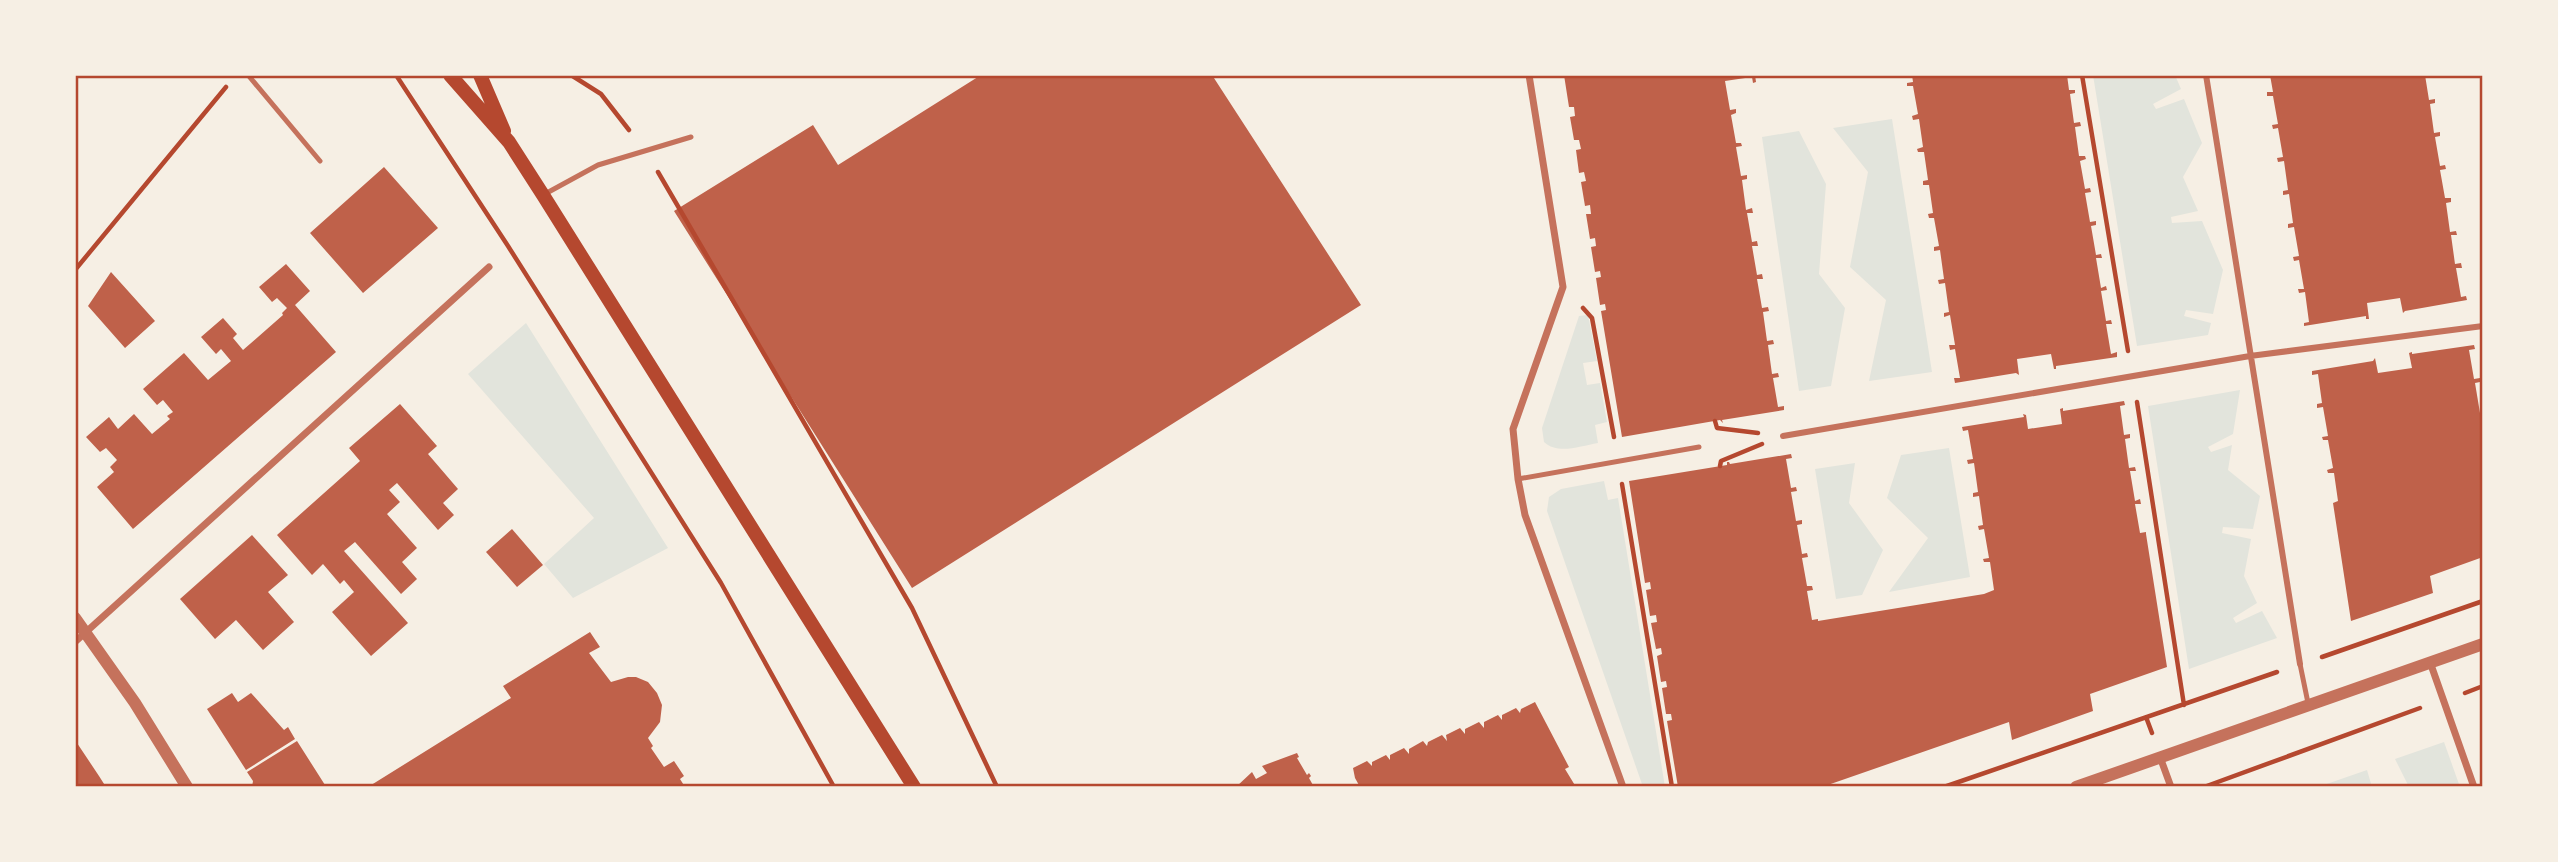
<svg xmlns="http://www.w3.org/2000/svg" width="2558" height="862" font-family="'PT Sans Narrow',sans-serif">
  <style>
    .green { fill: #e2e4dc }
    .building { fill: #bf614a }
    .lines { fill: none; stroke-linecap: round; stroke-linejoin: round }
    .path { stroke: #b5482f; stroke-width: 4.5 }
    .service { stroke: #c5725c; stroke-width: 5 }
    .pedestrian { stroke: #c5725c; stroke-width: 6 }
    .minor { stroke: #c5725c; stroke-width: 7 }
    .tertiary { stroke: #c5725c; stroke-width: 12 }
    .secondary { stroke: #b5482f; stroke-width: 14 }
    .neatline { fill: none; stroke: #b5482f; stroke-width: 2.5 }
  </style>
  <rect width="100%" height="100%" fill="#f6efe4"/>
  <path class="green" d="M2093 75H2175L2181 89 2153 104 2156 109 2184 99 2202 143 2183 177 2198 211 2171 217 2172 223 2202 221 2223 270 2213 314 2186 310 2184 316 2211 323 2208 335 2137 346Z
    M1892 119 1932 372 1869 381 1886 300 1850 267 1868 172 1833 128Z
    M1799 131 1826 184 1819 274 1845 308 1831 386 1799 391 1762 137Z
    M1588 315 1597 361 1583 363 1587 385 1600 383 1607 422 1595 425 1598 443C1580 446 1558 455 1544 442L1542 428 1579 316Z
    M526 323 668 548 573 598 544 564 594 518 468 374Z
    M2240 390 2233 434 2208 447 2211 452 2232 445 2228 470 2260 496 2253 529 2223 527 2222 533 2251 539 2244 576 2257 603 2233 618 2236 623 2262 611 2277 638 2189 669 2148 406Z
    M1949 448 1970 577 1889 592 1928 538 1887 498 1901 455Z
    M1855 463 1849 503 1883 550 1862 595 1836 599 1815 469Z
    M1604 481 1608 500 1618 498 1665 787H1643L1547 511 1549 497 1561 489Z
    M2444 742 2460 787H2409L2395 759Z
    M2367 770 2372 787H2318Z"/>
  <path class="building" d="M981 75H1212L1361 305 912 588 674 211 813 125 838 165Z
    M1564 75H1755L1756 82 1753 83 1752 77 1725 81 1730 110 1736 109V113L1731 115 1736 143H1741L1742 146 1736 147 1741 176 1747 175V179L1742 180 1746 210 1752 208 1753 213H1747L1752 242 1757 241 1758 246H1752L1757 275 1762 274 1763 279H1757L1762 308 1768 307 1769 311 1763 312 1767 341 1773 340 1774 344 1768 345 1772 374 1778 373 1779 377 1773 378 1778 407 1784 406V410L1722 420 1723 423 1720 420 1622 437 1601 311 1606 310 1605 304 1600 305 1596 278 1601 277 1600 271 1595 272 1591 247 1596 246 1595 238 1590 239 1586 214H1591L1590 205 1585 206 1581 182 1586 181 1584 172 1579 173 1576 150 1581 149 1579 140H1574L1570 117 1575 116 1574 107H1569Z
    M1912 75H2067L2069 90H2075V93L2070 94 2074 123 2080 122 2081 126 2075 127 2079 156H2085L2086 159 2080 161 2085 189 2090 188 2091 192 2085 193 2090 222 2096 221V225L2091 226 2096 255 2101 254 2102 258H2096L2101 288 2106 286 2107 290 2101 291 2106 321 2111 320 2112 324H2106L2111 354 2117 352V357L2056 366V369H2054L2051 354 2017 359 2019 375 2016 373 1955 383 1954 378H1960L1955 349 1950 350 1949 345H1955L1950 315 1944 317V313L1949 312 1945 283 1939 284 1938 280 1944 279 1940 250 1934 251V247L1939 246 1934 218H1929L1928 214 1933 213 1929 185H1923V181L1928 180 1924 152H1918L1917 149 1923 147 1919 119 1913 120 1912 116 1918 114 1913 86H1907V83L1913 82Z
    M2270 75H2425L2429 100 2435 99V103L2430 104 2434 133 2440 132V136L2435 137 2440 166 2445 165 2446 169 2440 170 2445 198H2451V202L2446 203 2450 232 2456 231 2457 235H2451L2455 264 2461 263 2462 268H2456L2461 297 2466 296 2467 300 2405 311 2403 313 2400 298 2367 303 2369 319H2366V316L2304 326V323L2309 322 2305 292 2299 293 2298 289H2304L2299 260 2294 261 2293 257 2299 256 2294 227 2288 228V224L2293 223 2289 194 2283 195V191L2288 190 2284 161 2278 162 2277 158 2283 157 2278 128 2273 129 2272 125 2278 124 2273 96H2267V92H2273Z
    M384 167 438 228 363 293 310 233Z
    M286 264 310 291 295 305 336 352 133 529 97 487 114 472 110 467 117 460 106 448 100 452 86 437 109 417 118 429 134 414 152 434 170 419 167 416 173 412 163 400 157 405 143 389 184 353 208 380 231 361 221 349 216 354 201 337 223 318 237 334 233 338 243 350 283 315 282 313 287 308 277 298 272 302 259 287Z
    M111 272 155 321 125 348 88 306Z
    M2474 345 2475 349 2469 350 2474 379 2480 378V382L2475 383 2480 413H2483V557L2430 576 2433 593 2351 621 2333 503 2338 501 2334 473H2328L2327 470 2333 468 2328 440H2323L2322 437 2328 436 2323 407 2317 408V404L2322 403 2318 374 2312 375V371L2373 361 2375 358 2378 373 2412 368 2409 353 2412 352V354Z
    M2124 401 2125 405 2120 406 2124 435 2130 434V438L2125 439 2129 468 2135 467 2136 471H2130L2135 501 2140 499 2141 504H2135L2140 533 2146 532V534L2167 667 2090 694 2093 711 2012 740 2009 722 1822 787H1678L1667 721 1672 720 1671 714H1666L1662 688 1667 687 1666 681 1661 682 1657 656 1662 654 1661 648 1656 649 1651 623 1657 622 1656 615 1650 616 1646 590 1651 589 1650 582 1645 583 1629 481 1727 465V462H1729L1730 464 1791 454 1792 458 1786 459 1791 488 1796 487 1797 491 1791 492 1796 521 1802 520V524L1797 525 1802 554 1807 553 1808 557 1802 558 1807 586H1812L1813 590 1807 591 1812 620 1818 619V621L1984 594 1994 590 1990 562H1984L1983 559 1989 558 1984 529 1979 530 1978 526 1983 525 1979 496 1973 497V493L1978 492 1974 463 1968 464 1967 460 1973 459 1968 430 1963 431 1962 427 2024 417 2023 414 2026 415 2028 429 2062 424 2060 409 2063 408V411Z
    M400 404 437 446 428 454 458 489 443 503 454 515 438 530 397 483 389 490 400 502 387 514 417 548 402 562 417 579 401 594 355 542 344 551 408 623 371 656 332 612 354 592 344 580 340 584 323 564 312 575 277 535 360 461 349 448Z
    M512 529 543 565 517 587 486 552Z
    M252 535 288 575 268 592 294 622 263 650 236 620 215 639 180 599Z
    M590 632 600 647 589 653 611 682 628 677H636L648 682 657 693 662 705 660 722 648 738 653 746 651 748 664 767 674 761 684 776 680 779 685 787H368L511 698 503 686Z
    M232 693 238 702 251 693 284 730 288 727 295 739 246 770 207 709Z
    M1535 702 1569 767 1565 769 1576 787H1360L1355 778 1353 768 1367 761 1372 766V762L1386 755 1390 760V755L1404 748 1409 754V749L1423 741 1427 746 1428 742 1442 735 1447 741 1446 735 1460 728 1465 734V729L1479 722 1484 728V722L1498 715 1502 720V715L1516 708 1520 713 1521 709Z
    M75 740 99 776 106 787H75Z
    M297 741 325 785 252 787 253 781 247 772Z
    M1297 753 1299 757 1297 758 1307 775 1309 773 1311 776 1309 778 1314 787H1236L1252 772 1256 779 1267 773 1262 766Z"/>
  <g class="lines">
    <path class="path" d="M396 75 508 246 721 583 834 787
      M571 75 601 94 629 130
      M2082 75 2128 351
      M658 172 912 608 997 787
      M75 270 226 87
      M1583 308 1592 318 1614 437
      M2137 402 2184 705
      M1715 421 1717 428 1758 433
      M1720 466 1721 461 1762 444
      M1622 484 1672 787
      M2322 657 2483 601
      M2465 693 2483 686
      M2146 717 2152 733
      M1944 787 2277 672
      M2204 787 2420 708"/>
    <path class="service" d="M248 75 320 161
      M543 195 598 165 691 137
      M1518 479 1699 447
      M2300 664 2308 703"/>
    <path class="pedestrian" d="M2206 75 2300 664
      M1783 436 2250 356 2483 326"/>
    <path class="minor" d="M1529 75 1563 287 1513 429 1518 479 1525 515 1623 787
      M75 642 489 267
      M2430 662 2474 787
      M2160 757 2171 787"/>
    <path class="tertiary" d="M75 618 135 703 187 787
      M2076 787 2483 644"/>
    <path class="secondary" d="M450 75 509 142 543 195 914 787
      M480 75 504 131"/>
  </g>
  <rect width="2558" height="862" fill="none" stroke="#f6efe4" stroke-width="154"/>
  <rect x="77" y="77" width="2404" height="708" class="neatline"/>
</svg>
